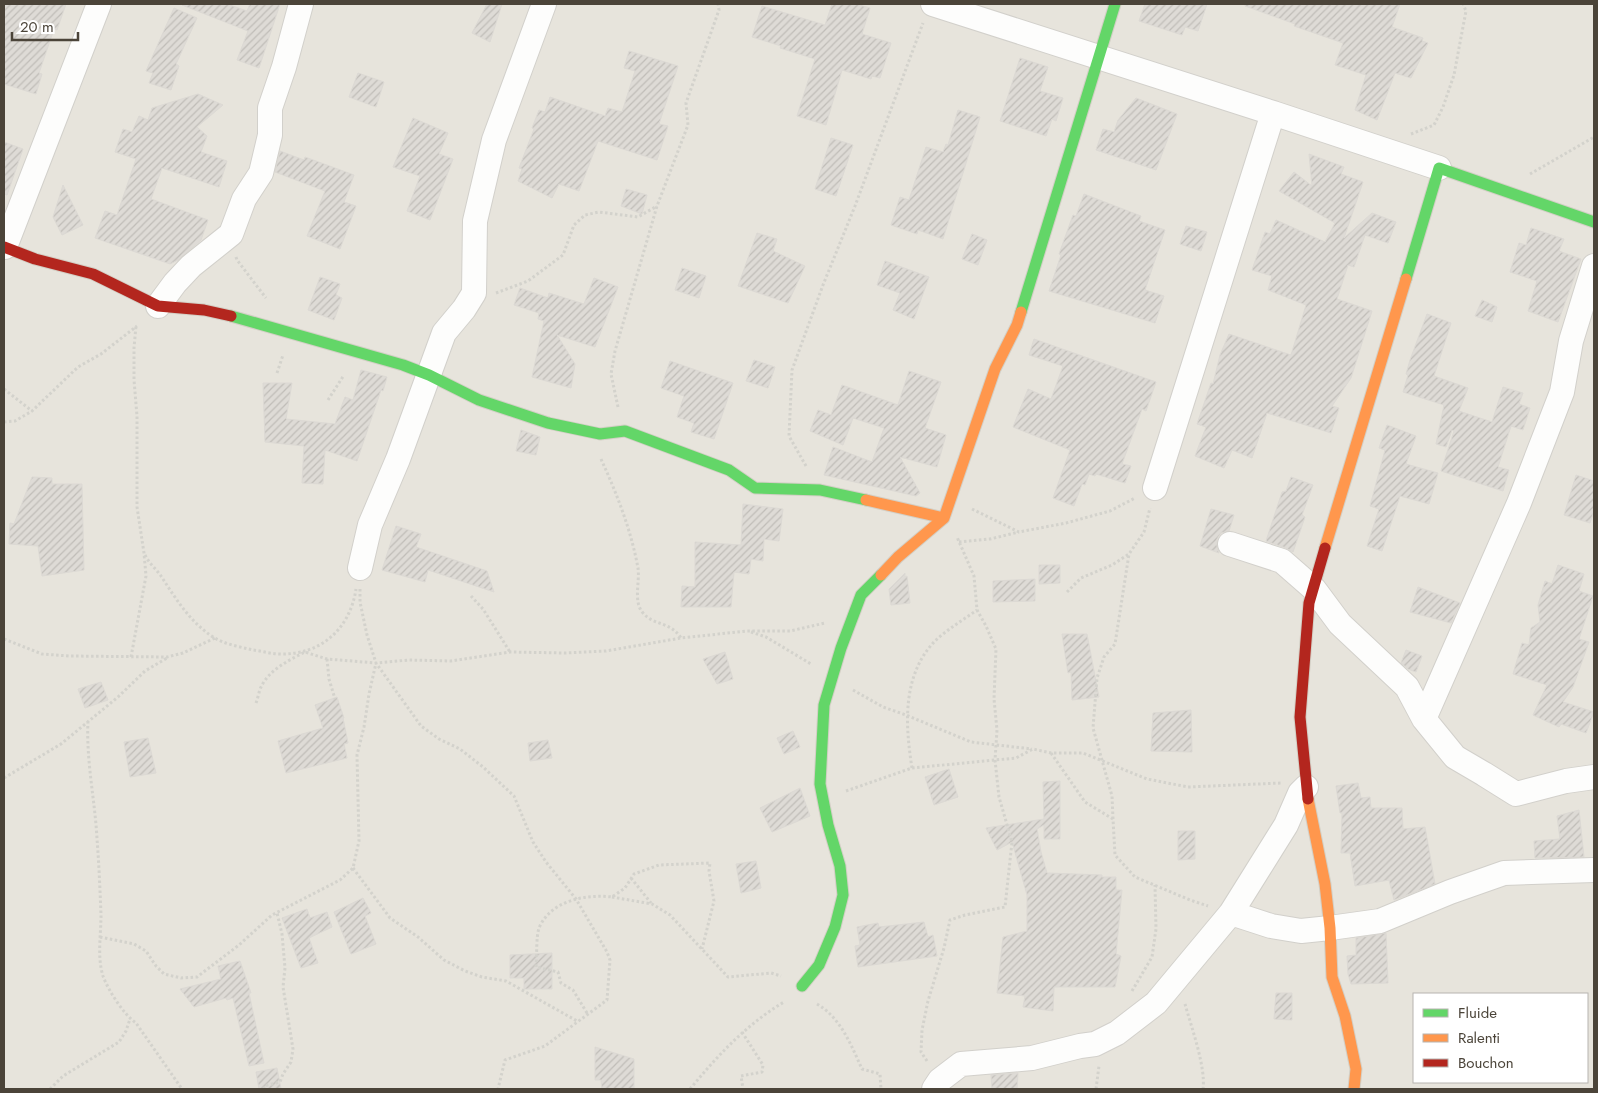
<svg xmlns="http://www.w3.org/2000/svg" width="1598" height="1093" font-family="Jost,sans-serif">
  <style>
    .residential { fill: #e7e4dc; fill-rule: evenodd }
    .building { fill: url(#building-hatch); stroke: #dcd9d4 }
    .lines { fill: none; stroke-linecap: round; stroke-linejoin: round }
    .street-casing { stroke: #d2d0cb; stroke-width: 26 }
    .fast-casing { stroke: #d3cfc5; stroke-width: 13 }
    .slow-casing { stroke: #d3cfc5; stroke-width: 13 }
    .jam-casing { stroke: #d3cfc5; stroke-width: 13 }
    .path { stroke: #d3d2cc; stroke-width: 3; stroke-dasharray: 2.5 2.5; stroke-linecap: butt }
    .street { stroke: #fdfdfc; stroke-width: 24 }
    .fast { stroke: #63d668; stroke-width: 11 }
    .slow { stroke: #ff974d; stroke-width: 11 }
    .jam { stroke: #b3261e; stroke-width: 11 }
  </style>
  <defs>
    <pattern id="building-hatch" width="6" height="6" patternUnits="userSpaceOnUse" patternTransform="scale(1.25)"><rect width="6" height="6" fill="#dedbd6"/><path d="M-1 1l2-2M0 6l6-6M5 7l2-2" fill="none" stroke="#c0bdb8"/></pattern>
  </defs>
  <rect width="100%" height="100%" fill="#f4f2ee"/>
  <path class="residential" d="M4 4H1594V1089H4ZM1414 994H1587V1082H1414Z"/>
  <path class="building" d="M4 4H66L57 30 54 29 39 73 42 74 36 94 4 84Z
    M182 4H227L247 11 250 4H280L259 68 237 60 248 31 182 5Z
    M487 4H502L490 42 472 33Z
    M832 4H856L870 8 862 34 891 43 880 78 872 76 871 79 842 70 826 125 797 116 815 59 780 48 781 46 752 37 762 6 825 25Z
    M1145 4H1207L1198 31 1185 27 1182 35 1139 21Z
    M1245 4H1400L1392 27 1423 38 1422 41 1428 43 1411 78 1395 73 1377 120 1355 110 1366 75 1335 65 1343 43 1294 26 1295 24 1245 6Z
    M174 8 197 18 176 64 179 66 171 90 149 83 153 73 146 71Z
    M629 51 678 66 659 124 668 126 657 160 598 141 579 191 559 184 552 198 518 181 522 169 519 168 534 129 532 128 539 110 545 112 550 97 605 116 608 108 622 112 635 71 624 68Z
    M1020 58 1048 67 1040 91 1063 98 1056 121 1052 119 1046 136 1000 121Z
    M358 73 384 82 376 107 349 97Z
    M198 94 223 105 197 127 207 136 201 152 227 161 219 187 162 168 151 199 208 220 201 240 178 260 170 264 95 238 105 211 117 215 136 159 115 152 123 129 132 132 139 116 148 120 152 108Z
    M1136 98 1177 114 1156 170 1096 150 1103 129 1114 132 1118 120Z
    M958 110 980 117 943 239 918 230 917 234 891 225 900 197 909 200 926 147 943 152 946 144 948 145Z
    M413 118 448 133 439 154 453 159 430 220 407 211 420 176 393 167Z
    M831 138 853 145 836 196 815 189Z
    M4 142 23 149 7 195 4 194Z
    M280 151 304 160 305 157 354 175 344 202 356 206 340 249 307 236 325 191 275 172Z
    M1309 154 1344 167 1341 174 1363 182 1344 238 1372 213 1396 222 1388 243 1365 235 1354 267 1348 265 1337 299 1372 311 1351 378 1332 406 1339 408 1331 433 1267 413 1252 458 1232 450 1224 468 1195 456 1206 427 1197 424 1211 383 1213 384 1220 355 1229 334 1291 355 1306 305 1268 290 1272 276 1252 270 1265 232 1270 234 1276 220 1325 242 1335 223 1279 191 1294 172 1312 186Z
    M63 185 83 225 62 235 53 217Z
    M626 189 647 195 642 214 621 206Z
    M1084 194 1141 216 1139 221 1165 230 1145 290 1164 296 1155 323 1049 291 1061 255 1059 254 1073 215 1076 216Z
    M1186 226 1207 232 1201 251 1180 244Z
    M1531 228 1564 239 1559 251 1581 259 1558 322 1528 311 1537 281 1510 272 1519 243 1526 245Z
    M757 233 777 239 773 251 805 266 788 303 738 286Z
    M972 234 987 240 978 265 962 259Z
    M885 261 929 277 914 319 893 310 900 293 877 285Z
    M682 268 706 276 699 298 675 290Z
    M320 277 340 284 336 295 342 298 334 320 308 310Z
    M594 278 618 287 595 347 557 335 575 364 571 388 532 377 544 321 538 319 539 313 514 305 520 288 548 298 549 293 584 304Z
    M1482 300 1497 307 1492 322 1475 316Z
    M1427 314 1451 323 1434 376 1468 388 1459 411 1492 422 1503 387 1523 393 1519 404 1530 408 1523 430 1511 426 1498 467 1509 470 1503 491 1441 471 1454 431 1452 430 1446 447 1436 444 1444 405 1403 392 1408 375 1406 374 1410 360Z
    M1034 339 1156 382 1146 411 1142 409 1122 464 1131 466 1125 483 1096 474 1095 476 1089 474 1085 485 1082 484 1074 506 1053 498 1070 450 1013 427 1028 389 1051 399 1063 366 1029 355Z
    M754 360 775 367 768 388 746 381Z
    M670 361 733 383 714 439 691 432 694 423 677 417 684 396 661 388Z
    M361 370 387 377 383 391 381 390 357 461 325 450 323 484 302 483 304 446 265 442 263 383H292L286 419 335 424 345 397 353 400Z
    M909 371 941 382 925 428 946 435 937 467 900 457 920 493 916 496 824 475 833 447 872 462 884 428 853 418 843 445 810 431 818 410 831 415 842 385 898 405Z
    M1387 425 1416 436 1406 464 1438 473 1429 504 1400 496 1382 551 1367 546 1379 509 1370 506 1385 450 1379 448Z
    M521 430 540 437 536 455 516 451Z
    M1576 475 1594 481V511L1590 523 1564 515Z
    M32 477 52 478V484H82L84 570 42 576 38 546 9 544 10 523 14 524Z
    M1291 477 1313 485 1302 515 1305 517 1293 552 1286 548 1266 541 1282 492 1286 491Z
    M743 504 783 509 779 541 764 539 763 561 751 559 749 574 734 572 731 607H681L682 586 695 587V542L741 545Z
    M1211 509 1234 515 1229 531 1221 533 1217 539V546L1219 553 1200 546Z
    M396 526 421 534 416 547 487 571 494 592 428 570 425 582 382 570Z
    M1039 565H1060V583L1039 584Z
    M1558 565 1584 574 1579 591 1593 596 1579 639 1589 642 1573 687 1563 702 1594 712 1586 733 1561 724 1559 727 1533 715 1547 685 1513 674 1522 643 1529 645 1531 628 1540 622 1538 605 1545 581 1552 584Z
    M905 573V577L907 576 910 603 891 605 889 589Z
    M1035 579V601L993 602V581Z
    M1418 587 1460 603 1451 623 1410 612Z
    M1062 634H1087L1099 697 1072 700 1071 672 1068 673Z
    M1406 650 1422 656 1416 672 1408 669 1401 663Z
    M725 652 733 679 717 684 703 659Z
    M101 682 108 700 85 708 78 689Z
    M337 697 344 718H343L348 743 344 744 347 758 286 773 278 741 323 728 315 705Z
    M1191 710 1192 752 1151 751 1153 713Z
    M793 731 800 747 784 754 777 738Z
    M148 738 156 773 130 777 124 742Z
    M548 740 552 758 530 761 528 743Z
    M949 769 958 797 934 805 925 777Z
    M1060 781V839H1044V825L1037 829 1041 852 1047 873 1102 875V877H1116V890H1122L1116 954 1121 956 1115 987H1054L1053 1011 1023 1007 1025 996 997 993 1003 937 1027 931V895L1012 842 997 850 986 828 1044 819 1043 782Z
    M1358 783 1361 798 1370 797 1371 808H1402L1403 829 1425 827 1435 884 1394 900 1389 880 1355 886 1350 853H1341L1342 813H1340L1336 786Z
    M800 788 810 816 772 832 760 808Z
    M1579 810 1584 857 1535 858 1534 841 1560 839 1557 816Z
    M1178 831H1195V859L1178 860Z
    M756 861 761 888 741 893 736 864Z
    M363 898 371 913 365 916 376 944 351 954 334 912Z
    M307 909 310 918 327 912 332 927 309 938 318 963 301 968 282 918Z
    M924 922 928 937 933 935 937 956 858 967 855 946 860 945 857 927 878 923 879 927Z
    M1386 933 1388 983 1351 984 1348 974 1347 956 1356 955V938Z
    M552 953V989H524V978H510V955Z
    M240 961 251 993H249L264 1063 249 1066 233 998 227 1000 226 998 194 1007 180 989 221 979 218 966Z
    M1276 993H1292V1020L1274 1019Z
    M595 1047 634 1059V1089H602L601 1080H595Z
    M277 1068 281 1089H259L256 1072Z
    M1018 1073 1017 1089H992L991 1075Z"/>
  <g class="lines">
    <defs>
      <path id="street" d="M933 4 1273 113
        M5 247 99 4
        M158 306 175 283 191 266 231 234 244 199 261 173 270 135V108L284 67 301 4
        M1155 488 1273 113 1439 168
        M1230 544 1282 561 1314 589 1340 624 1407 687 1424 719 1455 757 1484 774 1516 794 1566 781 1594 777
        M360 568 370 525 398 459 444 333 464 309 474 293 475 221 494 140 544 4
        M1424 719 1519 503 1562 392 1571 341 1594 266
        M1231 913 1271 926 1301 931 1330 928 1380 921 1450 892 1504 873 1594 870
        M934 1089 940 1080 961 1064 1032 1058 1080 1046 1095 1044 1117 1033 1156 1003 1231 913 1286 825 1300 793 1306 787"/>
      <path id="fast" d="M1406 279 1439 168 1594 222
        M1021 312 1115 4
        M231 316 403 365 429 375 479 400 548 423 600 434 625 431 729 470 755 488 820 490 866 500
        M802 986 819 965 835 927 843 895 840 866 828 825 820 784 824 705 841 648 861 595 881 575"/>
      <path id="slow" d="M866 500 944 518
        M1325 548 1406 279
        M881 575 898 557 944 518 995 369 1017 325 1021 312
        M1308 799 1325 884 1330 928 1332 977 1345 1016 1356 1069 1354 1089"/>
      <path id="jam" d="M4 247 35 259 93 274 158 306 204 310 231 316
        M1308 799 1300 717 1309 603 1325 548"/>
    </defs>
    <use href="#street" class="street-casing"/>
    <use href="#fast" class="fast-casing"/>
    <use href="#slow" class="slow-casing"/>
    <use href="#jam" class="jam-casing"/>
    <path class="path" d="M1411 134 1434 125 1443 107 1454 75 1459 48 1466 11 1463 4
      M1530 174 1594 137
      M236 257 237 260 266 298
      M496 293 528 281 563 255 574 225 585 215 599 212 638 217 657 206
      M277 373 283 355
      M4 389 32 411
      M328 400 344 375
      M618 407 611 374 615 351 657 206 688 125 686 103 719 10 718 4
      M4 422 15 421 32 411 78 367 101 354 137 326
      M601 459C617 494 631 530 638 568 640 582 633 602 643 613 654 626 670 621 681 638
      M806 466 789 436 792 370 823 285 855 206 923 23
      M972 509 1019 532 1066 523 1110 511 1135 498
      M959 542 990 539 1019 532
      M145 555C149 563 156 569 161 576 176 599 190 622 213 637 224 644 240 647 253 650 262 651 271 654 280 654 321 655 350 629 356 589
      M360 589V602L367 635 376 663 421 726 439 739 460 749 483 767 514 796 533 842 546 862 576 899 607 952 610 960 607 1000 545 1046 505 1060 498 1089
      M1067 592 1081 578 1112 565 1129 554 1144 532 1150 508
      M471 596 483 609 510 652
      M751 632 766 637 811 664
      M4 639 42 654 69 656 167 657 183 653 215 638
      M131 657 146 576 144 553 137 507V416L134 380V348L136 326
      M327 659 329 679 335 699
      M853 690 883 707 906 715 971 742 1032 749
      M256 703C258 698 259 691 261 687 269 670 289 660 305 652L327 659 376 663 409 660 451 661 510 652 565 653 606 651 681 638 747 631H790L825 623
      M88 721C86 761 95 800 97 839 99 864 100 890 101 915 101 935 97 957 103 976 108 990 124 1015 136 1023L182 1089
      M1051 753 1085 802 1113 819 1115 855 1135 877 1190 900 1208 906
      M912 768C905 724 902 674 936 640 948 629 963 620 977 610
      M4 778 61 744 118 697 145 671 167 658
      M846 791 912 768 1016 758 1033 749 1051 753H1083L1147 779 1188 787 1281 783
      M1113 819 1112 796 1093 728 1097 678 1104 657 1115 644 1129 554
      M353 868 390 918 418 937 444 960 465 971 482 977 506 981 577 1021
      M631 878 651 903
      M612 897 652 904 670 915 728 977 771 973 781 976
      M100 937 134 944 146 951 156 966 164 974 181 978 197 977 239 945 272 915 340 880 353 868 359 841 357 755 364 727 369 694 376 663
      M1132 991 1152 957 1156 929 1155 885
      M817 1004C841 1018 851 1045 862 1069L880 1074 881 1089
      M1185 1004C1191 1026 1206 1067 1203 1089
      M587 1013 573 990 561 983 558 972 536 967C537 956 536 937 539 928 551 900 586 894 612 897L625 888 634 874 659 865 710 863 709 871 714 901 702 949
      M742 1032 763 1065 762 1072 741 1076 743 1089
      M927 1061 921 1052 922 1030 928 1001 944 948 950 920 965 915 1005 907 1012 842 999 797 995 760 997 730 994 699 996 649 986 626 977 610 974 576 957 537
      M50 1089 63 1076 119 1042 126 1031 130 1019
      M264 1089V1086L280 1082 283 1074 291 1062 293 1049 283 987 285 968 282 934 277 913
      M690 1089C718 1055 747 1024 784 1002
      M1096 1089 1099 1066"/>
    <use href="#street" class="street"/>
    <use href="#fast" class="fast"/>
    <use href="#slow" class="slow"/>
    <use href="#jam" class="jam"/>
  </g>
  <rect width="1598" height="1093" fill="none" stroke="#4b4439" stroke-width="10"/>
  <rect x="1413" y="993" width="175" height="90" fill="#ffffff" stroke="#b7b4b0"/>
  <rect x="1423" y="1009" width="25" height="8" fill="#63d668" stroke="#b7b4b0"/>
  <text x="1458" y="1018" font-size="15" fill="#4b4439">Fluide</text>
  <rect x="1423" y="1034" width="25" height="8" fill="#ff974d" stroke="#b7b4b0"/>
  <text x="1458" y="1043" font-size="15" fill="#4b4439">Ralenti</text>
  <rect x="1423" y="1059" width="25" height="8" fill="#b3261e" stroke="#b7b4b0"/>
  <text x="1458" y="1068" font-size="15" fill="#4b4439">Bouchon</text>
  <path d="M12 32v8h66v-8" fill="none" stroke="#4b4439" stroke-width="2.5"/>
  <text x="20" y="32" font-size="15" fill="#4b4439" stroke="#ffffff" stroke-width="4" paint-order="stroke">20 m</text>
</svg>
